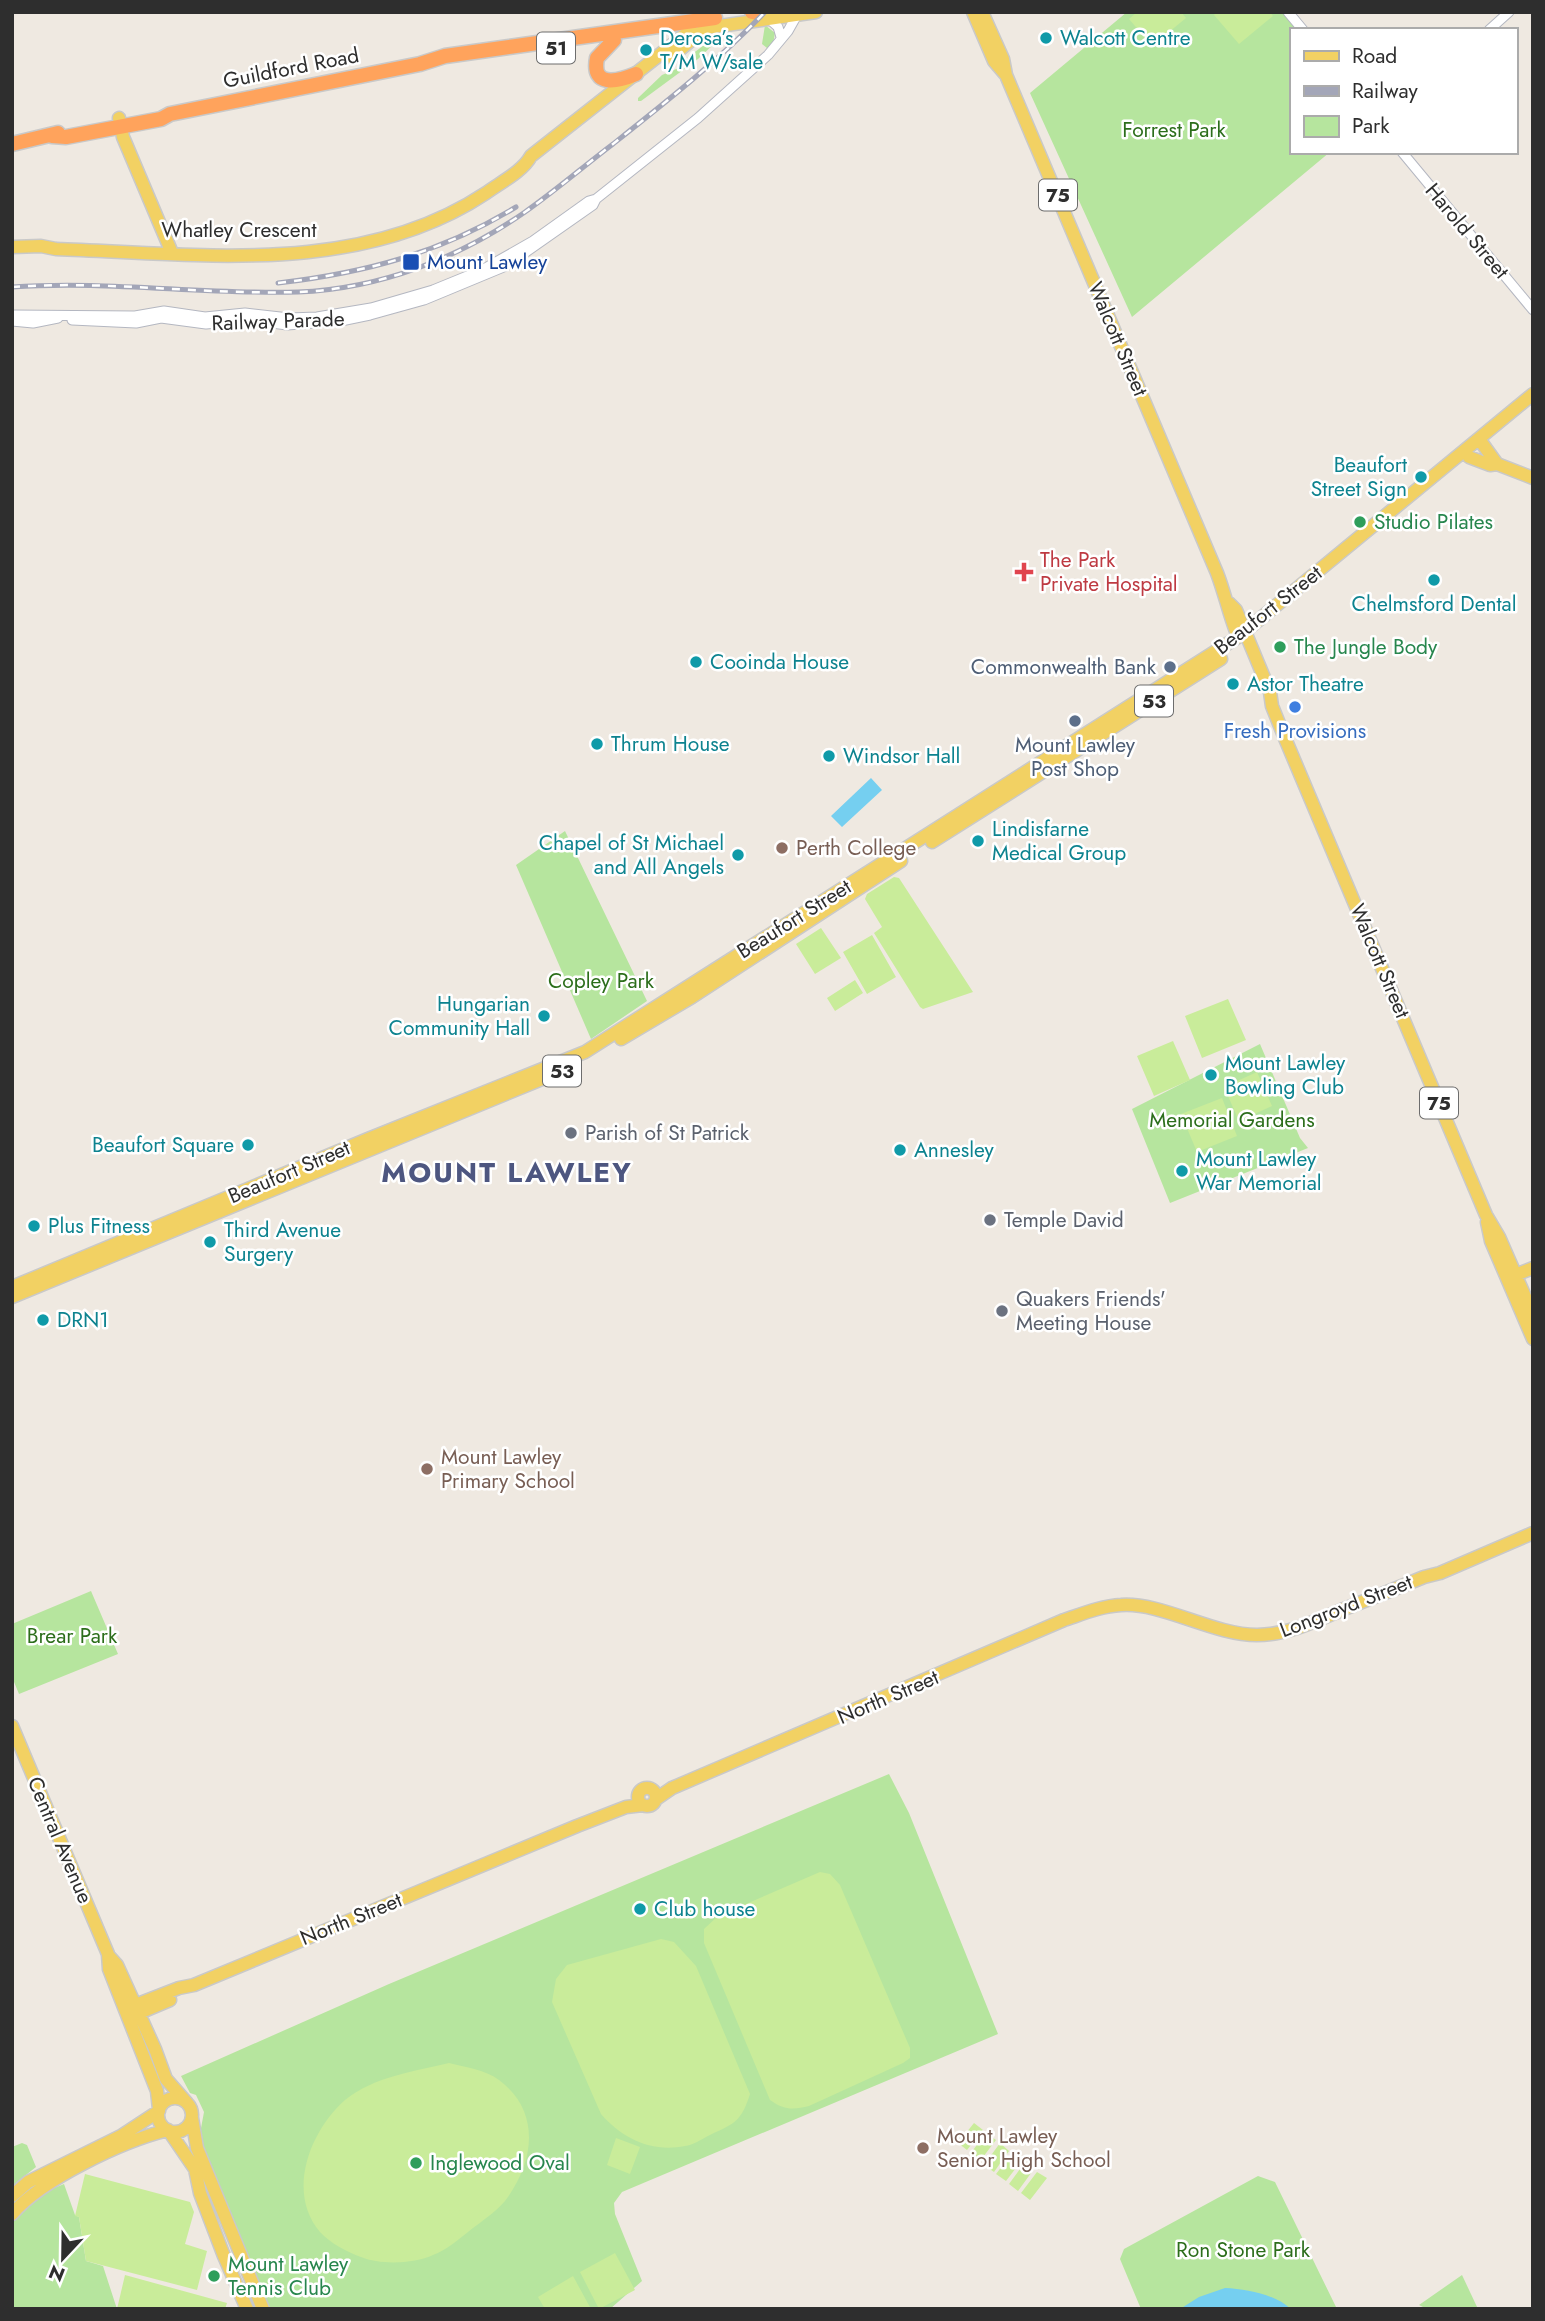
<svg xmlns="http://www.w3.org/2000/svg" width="1545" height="2321" font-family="Jost,sans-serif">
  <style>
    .green { fill: #b6e59e }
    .pitch { fill: #c9ec9a }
    .water { fill: #75cff0 }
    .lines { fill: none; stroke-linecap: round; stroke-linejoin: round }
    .minor-casing { stroke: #b4b7c1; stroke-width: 11 }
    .major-casing { stroke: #c9c9c9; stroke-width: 15 }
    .highway-casing { stroke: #c9c9c9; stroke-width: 17 }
    .minor { stroke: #fff; stroke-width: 9 }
    .major { stroke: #f2d163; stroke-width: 12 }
    .highway { stroke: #ffa35c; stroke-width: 14 }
    .rail-casing { stroke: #a3a6b8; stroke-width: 5 }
    .rail { stroke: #fff; stroke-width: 2.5; stroke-dasharray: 8; stroke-linecap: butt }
    .culture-dot { fill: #0f9aa8; stroke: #fff; stroke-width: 2.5 }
    .transit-dot { fill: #1a4fb4; stroke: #fff; stroke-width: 2.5 }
    .leisure-dot { fill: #2e9e5b; stroke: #fff; stroke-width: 2.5 }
    .health-dot { fill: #e0444e; stroke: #fff; stroke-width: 2.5 }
    .service-dot { fill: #5c6f8a; stroke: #fff; stroke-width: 2.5 }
    .shop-dot { fill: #3f7fe0; stroke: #fff; stroke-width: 2.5 }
    .education-dot { fill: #8d6e63; stroke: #fff; stroke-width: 2.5 }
    .worship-dot { fill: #6b7280; stroke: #fff; stroke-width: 2.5 }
    .labels { text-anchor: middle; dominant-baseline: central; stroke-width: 5; stroke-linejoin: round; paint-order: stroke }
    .shield { fill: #fff; stroke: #6d6d6d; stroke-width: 2 }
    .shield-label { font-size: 19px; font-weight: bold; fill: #2e2e2e }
    .culture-label { font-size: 21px; fill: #0d838f; stroke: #fff; text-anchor: start }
    .street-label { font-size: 21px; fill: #2e2e2e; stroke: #fff }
    .park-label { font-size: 21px; fill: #2c6e1b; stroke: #fff }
    .transit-label { font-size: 21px; fill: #164399; stroke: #fff; text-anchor: start }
    .leisure-label { font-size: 21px; fill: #27864d; stroke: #fff; text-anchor: start }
    .health-label { font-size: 21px; fill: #be3a42; stroke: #fff; text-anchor: start }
    .service-label { font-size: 21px; fill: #4e5e75; stroke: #fff; text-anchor: end }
    .shop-label { font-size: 21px; fill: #366cbe; stroke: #fff }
    .education-label { font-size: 21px; fill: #785e54; stroke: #fff; text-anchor: start }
    .worship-label { font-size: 21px; fill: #5b616d; stroke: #fff; text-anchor: start }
    .district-label { font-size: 28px; font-weight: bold; letter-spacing: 2px; fill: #4d5680; stroke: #fff }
  </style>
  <rect width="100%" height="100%" fill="#efe9e1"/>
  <path class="green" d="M1127 12H1288L1303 30H1291V152H1330L1132 317 1030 93Z
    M765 25 775 33 773 44 767 48 762 44Z
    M716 42 698 59 641 101H638V98L662 75 681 67 688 57 707 43Z
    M565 831 647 1001 591 1039 516 865Z
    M1260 1044 1300 1138 1308 1148 1170 1203 1132 1109Z
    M91 1591 118 1654 19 1694 12 1677V1624Z
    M889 1774 909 1813 998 2034 622 2192 614 2203 615 2214 642 2281 610 2309H269L199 2139 204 2112 196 2095 190 2093 181 2076 389 1984Z
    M22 2143 27 2145 36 2167 12 2186V2147Z
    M1258 2176 1275 2182 1337 2309H1141L1120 2259 1124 2249Z
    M64 2184 75 2215 79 2217 86 2261 103 2266 117 2309H12V2222L42 2193Z
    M1462 2275 1478 2309H1427L1419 2305Z"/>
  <path class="pitch" d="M1137 12H1181L1186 18 1152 46 1129 19Z
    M1216 12H1270L1273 16 1239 44 1214 15Z
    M894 877 899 878 973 992 923 1009 920 1007 874 933 882 927 865 899 867 894Z
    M821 928 841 958 815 974 796 944Z
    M872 935 896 977 867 994 843 952Z
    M855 980 863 993 835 1011 827 998Z
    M1228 999 1246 1040 1202 1058 1185 1016Z
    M1173 1041 1190 1080 1154 1096 1137 1056Z
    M1257 1072 1272 1106 1239 1121 1224 1087Z
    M1222 1098 1237 1136 1197 1152 1181 1114Z
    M820 1872 830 1874 840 1885 910 2048V2058L903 2063 809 2106C793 2110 784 2110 770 2100L704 1943V1929L718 1916Z
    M661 1939 674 1942 696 1966 750 2094C741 2122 735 2123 710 2135 702 2139 693 2145 685 2146 651 2153 622 2138 601 2114L552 2002 556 1979 567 1965Z
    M449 2063C465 2067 486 2070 499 2080 542 2112 534 2163 505 2201 495 2213 480 2222 468 2232 458 2240 446 2250 433 2255 414 2264 380 2265 361 2257 347 2252 330 2243 320 2232 286 2192 310 2131 345 2100 373 2077 415 2071 449 2063Z
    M974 2123 983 2130 967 2150 958 2143Z
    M986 2133 996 2140 980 2161 970 2154Z
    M616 2138 640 2147 630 2174 607 2165Z
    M1000 2143 1009 2151 994 2172 984 2165Z
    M1012 2153 1022 2160 1006 2181 996 2174Z
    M1025 2162 1034 2169 1018 2191 1009 2184Z
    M1037 2172 1047 2178 1030 2200 1021 2193Z
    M85 2174 190 2202 194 2212 185 2244 207 2251 197 2290 86 2261 79 2217 75 2216Z
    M615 2253 635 2290 599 2309 580 2272Z
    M125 2275 227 2303 225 2309H117Z
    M573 2276 591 2309H545L538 2297Z"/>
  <path class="water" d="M871 778 882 790 842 827 831 816Z
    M1225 2288C1247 2289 1274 2294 1291 2309H1180L1199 2297Z"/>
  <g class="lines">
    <defs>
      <path id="minor" d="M1288 12 1303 30
        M769 19 778 27 781 37
        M1489 30 1509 12
        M1402 152 1533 310
        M12 315 135 316 164 311 205 317 245 313 289 318 317 317 371 308 433 290 482 270 533 241 589 201 596 199 698 118 768 55 788 31 797 15
        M72 320 136 323 161 318 206 324 249 320 287 325 341 321 370 315 424 300 506 266 593 205 596 199
        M12 321 33 323 58 318"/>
      <path id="major" d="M973 12 994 61 1006 75
        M982 12 1003 59 1006 75 1217 573C1225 594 1229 614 1237 634
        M671 57 706 28 816 12
        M119 118 123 137 172 253
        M12 247 41 246 56 249C199 254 360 277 486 193 501 182 522 172 531 156L691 30
        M1479 439 1497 464
        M1469 457 1490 465 1497 464 1533 478
        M1229 603 1236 610 1270 692 1272 706 1284 736 1486 1215 1499 1237 1533 1315
        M932 842 1221 659
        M621 1039 692 997 901 861
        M1487 1222 1491 1241 1533 1339
        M1510 1277 1533 1268
        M12 1287 368 1139 585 1052 1238 637 1533 394
        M12 1297 559 1072
        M12 1726 108 1954 109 1969 157 2091 159 2109
        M638 1797a9 9 0 1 1 18 0a9 9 0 1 1-18 0Z
        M656 1799 672 1788 1064 1620C1082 1614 1101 1606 1121 1605 1162 1602 1213 1635 1257 1635 1288 1635 1316 1621 1344 1609 1370 1599 1397 1588 1424 1577L1440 1573 1533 1533
        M108 1955 117 1965 155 2049 166 2079 187 2103
        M125 2009 179 1988 194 1985 577 1826 626 1807 643 1805
        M132 2016 170 2000
        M158 2115a17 17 0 1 1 34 0a17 17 0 1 1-34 0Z
        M192 2118 197 2148 263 2309
        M169 2131 195 2169 200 2193 224 2256 247 2309
        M12 2196 28 2182 121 2136 159 2111
        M12 2214C42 2179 123 2141 168 2130"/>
      <path id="highway" d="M752 12 757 13
        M614 40 597 58C591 89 619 81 636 74
        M52 136 66 137 161 119 170 114 420 64 445 56 715 18
        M12 144 58 133"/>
    </defs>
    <use href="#minor" class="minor-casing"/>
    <use href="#major" class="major-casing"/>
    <use href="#highway" class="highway-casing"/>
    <use href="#minor" class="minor"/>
    <use href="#major" class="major"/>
    <use href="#highway" class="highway"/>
    <defs>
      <path id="rail" d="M278 283C365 273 440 253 516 207
        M12 287C107 280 203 295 298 292 380 289 459 258 525 212 555 191 584 166 613 144 666 102 718 61 765 12"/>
    </defs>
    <use href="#rail" class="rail-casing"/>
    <use href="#rail" class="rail"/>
  </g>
  <g class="culture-dot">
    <circle cx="1046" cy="38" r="7"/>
    <circle cx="646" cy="50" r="7"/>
    <circle cx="1421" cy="477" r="7"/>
    <circle cx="1434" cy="580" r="7"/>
    <circle cx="696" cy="662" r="7"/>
    <circle cx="1233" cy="684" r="7"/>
    <circle cx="597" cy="744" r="7"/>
    <circle cx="829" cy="756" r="7"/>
    <circle cx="978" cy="841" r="7"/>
    <circle cx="738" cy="855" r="7"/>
    <circle cx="544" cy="1016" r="7"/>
    <circle cx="1211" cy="1075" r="7"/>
    <circle cx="248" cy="1145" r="7"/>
    <circle cx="900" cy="1150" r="7"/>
    <circle cx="1182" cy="1171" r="7"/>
    <circle cx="34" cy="1226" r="7"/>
    <circle cx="210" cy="1242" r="7"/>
    <circle cx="43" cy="1320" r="7"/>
    <circle cx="640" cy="1909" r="7"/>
  </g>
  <rect class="transit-dot" x="402" y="253" width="18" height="18" rx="3.5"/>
  <g class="leisure-dot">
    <circle cx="1360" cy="522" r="7"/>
    <circle cx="1280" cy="647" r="7"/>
    <circle cx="416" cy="2163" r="7"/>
    <circle cx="214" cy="2276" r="7"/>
  </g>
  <path class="health-dot" d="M1020.5 561.5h7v7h7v7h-7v7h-7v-7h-7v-7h7z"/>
  <g class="service-dot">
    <circle cx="1170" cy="667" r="7"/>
    <circle cx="1075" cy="721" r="7"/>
  </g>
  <circle class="shop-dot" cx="1295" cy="707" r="7"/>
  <g class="education-dot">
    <circle cx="782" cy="848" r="7"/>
    <circle cx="427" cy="1469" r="7"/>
    <circle cx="923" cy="2148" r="7"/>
  </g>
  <g class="worship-dot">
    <circle cx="571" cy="1133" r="7"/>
    <circle cx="990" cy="1220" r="7"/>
    <circle cx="1002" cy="1311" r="7"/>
  </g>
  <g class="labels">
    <g class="shield">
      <rect x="537" y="32.5" width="38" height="31" rx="5"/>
      <rect x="1039" y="179.5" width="38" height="31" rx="5"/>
      <rect x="1135" y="685.5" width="38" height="31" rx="5"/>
      <rect x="543" y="1055.5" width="38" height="31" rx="5"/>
      <rect x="1420" y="1087.5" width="38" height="31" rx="5"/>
    </g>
    <g class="shield-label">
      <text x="556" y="48">51</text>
      <text x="1058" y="195">75</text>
      <text x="1154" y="701">53</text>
      <text x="562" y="1071">53</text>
      <text x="1439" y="1103">75</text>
    </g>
    <g class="culture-label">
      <text x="660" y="38">Derosa’s<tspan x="660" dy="24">T/M W/sale</tspan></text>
      <text x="1060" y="38">Walcott Centre</text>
      <text x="1407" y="465" text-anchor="end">Beaufort<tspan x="1407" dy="24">Street Sign</tspan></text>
      <text x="1434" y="604" text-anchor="middle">Chelmsford Dental</text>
      <text x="710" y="662">Cooinda House</text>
      <text x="1247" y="684">Astor Theatre</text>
      <text x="611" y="744">Thrum House</text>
      <text x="843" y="756">Windsor Hall</text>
      <text x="992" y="829">Lindisfarne<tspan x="992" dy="24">Medical Group</tspan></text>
      <text x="724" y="843" text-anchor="end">Chapel of St Michael<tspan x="724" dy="24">and All Angels</tspan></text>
      <text x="530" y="1004" text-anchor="end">Hungarian<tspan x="530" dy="24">Community Hall</tspan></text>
      <text x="1225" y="1063">Mount Lawley<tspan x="1225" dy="24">Bowling Club</tspan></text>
      <text x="234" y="1145" text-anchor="end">Beaufort Square</text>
      <text x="914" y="1150">Annesley</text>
      <text x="1196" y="1159">Mount Lawley<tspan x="1196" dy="24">War Memorial</tspan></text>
      <text x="48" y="1226">Plus Fitness</text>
      <text x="224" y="1230">Third Avenue<tspan x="224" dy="24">Surgery</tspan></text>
      <text x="57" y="1320">DRN1</text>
      <text x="654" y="1909">Club house</text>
    </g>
    <g class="street-label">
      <text transform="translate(291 68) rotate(-11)">Guildford Road</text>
      <text x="239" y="230">Whatley Crescent</text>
      <text transform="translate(1467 231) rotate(50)">Harold Street</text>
      <text transform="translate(278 321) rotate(-2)">Railway Parade</text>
      <text transform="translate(1118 339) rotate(67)">Walcott Street</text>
      <text transform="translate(1268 610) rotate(-38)">Beaufort Street</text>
      <text transform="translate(794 919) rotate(-32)">Beaufort Street</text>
      <text transform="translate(1380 961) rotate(67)">Walcott Street</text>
      <text transform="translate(289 1172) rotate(-23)">Beaufort Street</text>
      <text transform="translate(1346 1606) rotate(-21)">Longroyd Street</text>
      <text transform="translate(888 1697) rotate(-23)">North Street</text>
      <text transform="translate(60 1840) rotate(67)">Central Avenue</text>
      <text transform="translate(351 1919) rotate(-22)">North Street</text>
    </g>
    <g class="park-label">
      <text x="1174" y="130">Forrest Park</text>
      <text x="601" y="981">Copley Park</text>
      <text x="1232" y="1120">Memorial Gardens</text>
      <text x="72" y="1636">Brear Park</text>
      <text x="1243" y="2250">Ron Stone Park</text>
    </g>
    <g class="transit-label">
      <text x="427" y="262">Mount Lawley</text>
    </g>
    <g class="leisure-label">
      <text x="1374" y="522">Studio Pilates</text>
      <text x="1294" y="647">The Jungle Body</text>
      <text x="430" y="2163">Inglewood Oval</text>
      <text x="228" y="2264">Mount Lawley<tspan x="228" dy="24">Tennis Club</tspan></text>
    </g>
    <g class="health-label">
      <text x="1040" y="560">The Park<tspan x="1040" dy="24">Private Hospital</tspan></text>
    </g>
    <g class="service-label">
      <text x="1156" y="667">Commonwealth Bank</text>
      <text x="1075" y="745" text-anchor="middle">Mount Lawley<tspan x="1075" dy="24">Post Shop</tspan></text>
    </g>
    <g class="shop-label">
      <text x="1295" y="731">Fresh Provisions</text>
    </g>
    <g class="education-label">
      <text x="796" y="848">Perth College</text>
      <text x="441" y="1457">Mount Lawley<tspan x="441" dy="24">Primary School</tspan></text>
      <text x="937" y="2136">Mount Lawley<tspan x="937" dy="24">Senior High School</tspan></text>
    </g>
    <g class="worship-label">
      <text x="585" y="1133">Parish of St Patrick</text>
      <text x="1004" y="1220">Temple David</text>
      <text x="1016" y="1299">Quakers Friends'<tspan x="1016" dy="24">Meeting House</tspan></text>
    </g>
    <g class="district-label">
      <text x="507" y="1172">MOUNT LAWLEY</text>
    </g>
  </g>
  <rect width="1545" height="2321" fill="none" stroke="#2e2e2e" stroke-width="28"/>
  <rect x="1290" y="28" width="228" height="126" fill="#ffffff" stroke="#ababab" stroke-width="2"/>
  <rect x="1304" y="51" width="35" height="10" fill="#f2d163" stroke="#ababab" stroke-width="2"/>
  <text x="1352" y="63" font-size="21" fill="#2e2e2e">Road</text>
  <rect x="1304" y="86" width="35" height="10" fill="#a3a6b8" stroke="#ababab" stroke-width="2"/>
  <text x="1352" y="98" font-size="21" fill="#2e2e2e">Railway</text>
  <rect x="1304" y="116" width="35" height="21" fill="#b6e59e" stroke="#ababab" stroke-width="2"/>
  <text x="1352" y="133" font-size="21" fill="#2e2e2e">Park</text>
  <g transform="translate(63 2258) rotate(202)" stroke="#ffffff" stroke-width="5" paint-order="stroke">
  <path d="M0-5L12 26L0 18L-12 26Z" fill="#2e2e2e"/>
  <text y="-10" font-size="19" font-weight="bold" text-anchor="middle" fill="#2e2e2e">N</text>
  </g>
</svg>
